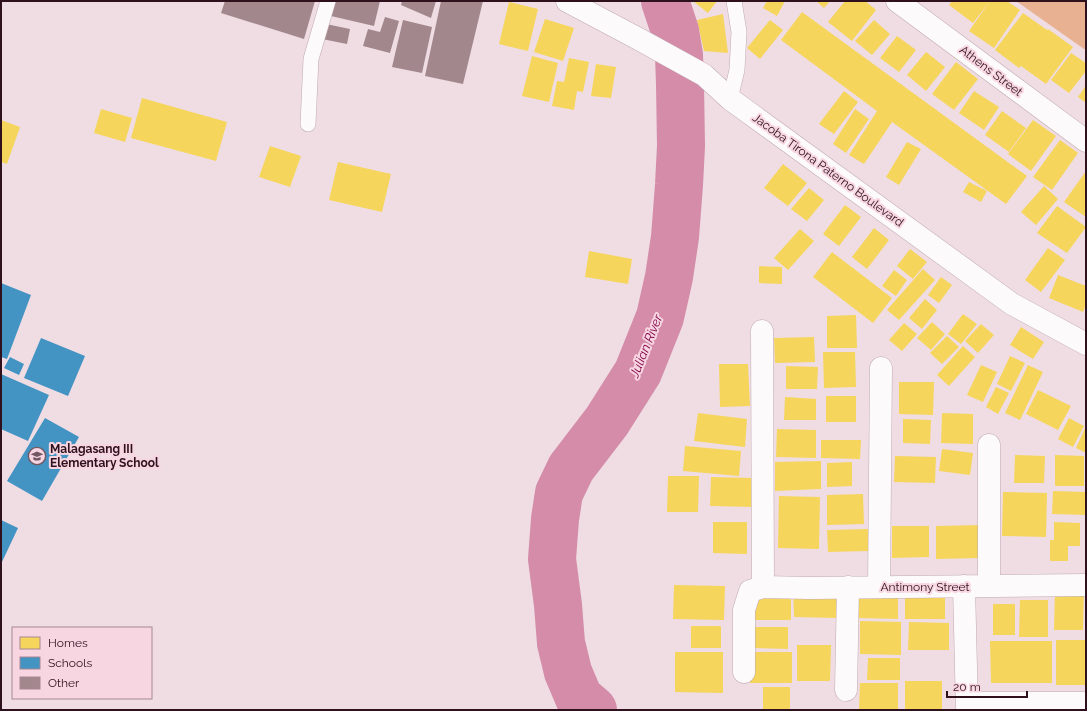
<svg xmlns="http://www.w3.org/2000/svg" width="1087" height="711" font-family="Raleway,sans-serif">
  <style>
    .forest { fill: #e8b292 }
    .homes { fill: #f6d55c }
    .schools { fill: #4393c3 }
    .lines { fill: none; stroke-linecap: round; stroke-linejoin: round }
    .river { stroke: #d48ca9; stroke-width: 48 }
    .building { fill: #a2888d }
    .service-casing { stroke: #c0aab3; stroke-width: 16 }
    .minor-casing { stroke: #c0aab3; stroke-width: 23 }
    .tertiary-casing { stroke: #c0aab3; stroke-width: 23 }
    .service { stroke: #fdfafb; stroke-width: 15 }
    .minor { stroke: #fdfafb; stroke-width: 22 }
    .tertiary { stroke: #fdfafb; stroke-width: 22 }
    .labels { text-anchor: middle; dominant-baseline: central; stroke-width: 4; stroke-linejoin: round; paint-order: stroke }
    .street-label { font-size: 12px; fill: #2e111d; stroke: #f7d5e1 }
    .poi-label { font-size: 12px; font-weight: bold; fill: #2e111d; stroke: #f7d5e1; text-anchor: start }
    .water-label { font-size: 13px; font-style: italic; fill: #82054a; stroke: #f7d5e1 }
  </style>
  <rect width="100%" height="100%" fill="#efdde3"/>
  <path class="forest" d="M1016 1H1086V49H1084Z"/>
  <path class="homes" d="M693 1H717L708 13Z
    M767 1H785L777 16 763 8Z
    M816 1H830L824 8Z
    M845 1H865L876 10 852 41 828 22Z
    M952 1H990L973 23 949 5Z
    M990 1H1007L1020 10 994 48 969 31Z
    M509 2 538 9 528 51 499 44Z
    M802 12 1027 176 1006 204 892 122 864 164 849 155 877 111 781 40Z
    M1023 13 1047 30 1048 29 1073 47 1046 84 1021 66 1019 68 995 50Z
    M723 14 728 53 704 51 697 20Z
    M545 19 574 28 563 61 534 52Z
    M770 20 783 30 760 59 747 48Z
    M874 20 890 34 872 55 855 41Z
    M897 36 916 50 899 72 880 58Z
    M926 52 945 67 926 91 907 75Z
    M1071 53 1086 63V71L1069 93 1051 80Z
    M532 56 558 63 549 102 522 96Z
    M569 58 589 62 583 92 577 91 574 110 552 106 557 81 564 82Z
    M956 62 978 79 954 110 932 94Z
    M596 64 616 67 611 98 591 96Z
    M1086 85V103L1078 97Z
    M844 91 858 102 834 134 819 124Z
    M974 91 999 107 984 130 959 113Z
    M142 98 227 122 216 161 131 138Z
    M101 109 132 118 125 142 94 133Z
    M855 109 869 119 846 153 833 144Z
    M1002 111 1026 128 1009 152 985 135Z
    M1 120 20 127 7 164 1 162Z
    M1033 120 1056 136 1031 171 1008 154Z
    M1060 140 1078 153 1052 190 1033 177Z
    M907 142 921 149 899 185 886 177Z
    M270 146 301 156 290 187 259 177Z
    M338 162 391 174 382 212 329 200Z
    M783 164 807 183 788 206 764 188Z
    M1086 171V217L1064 202Z
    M969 182 987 191 981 202 963 192Z
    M1044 186 1058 199 1036 225 1021 212Z
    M809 188 824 200 807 221 791 209Z
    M845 205 861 217 839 246 823 234Z
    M1057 206 1086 227 1067 253 1037 233Z
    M874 228 889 240 867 269 852 257Z
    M800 229 814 241 788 270 774 258Z
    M1048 248 1065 260 1041 292 1025 280Z
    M910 249 927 262 913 279 897 266Z
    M589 251 632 259 628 284 585 277Z
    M832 252 892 298 873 323 813 277Z
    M759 266 782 267V284L759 283Z
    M923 269 935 280 899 320 887 310Z
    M894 270 907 280 896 296 882 286Z
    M1058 275 1086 286V304L1083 312 1049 298Z
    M941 277 952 285 939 303 928 295Z
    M925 299 937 310 922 329 909 318Z
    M963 314 977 324 961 344 948 334Z
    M856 315 857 348H827V316Z
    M932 322 945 334 931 350 917 338Z
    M904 323 917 334 902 351 889 340Z
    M981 324 994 335 978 353 965 341Z
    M1021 327 1044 342 1033 359 1010 345Z
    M947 336 959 347 942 364 930 353Z
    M814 337 815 362 775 363 774 338Z
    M963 346 975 357 949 386 937 375Z
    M823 352H855L856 387 824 388Z
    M1010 356 1025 363 1011 391 997 384Z
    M719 364H748L750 406 720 407Z
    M981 365 997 372 983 402 967 395Z
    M1028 365 1043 372 1020 420 1005 413Z
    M786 366 818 367 817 389H786Z
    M899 382H934L933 415 899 414Z
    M996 387 1009 393 998 414 986 407Z
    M1038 390 1071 406 1058 430 1026 414Z
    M826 396H856V422H826Z
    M785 397 816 399V420H784Z
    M698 413 747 419 745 447 694 441Z
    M942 413 973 414V444L941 443Z
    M1069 418 1084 426 1073 447 1058 439Z
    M903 419 931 420 930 444 903 443Z
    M1086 426V453L1076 448Z
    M777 429 816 430V458L776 457Z
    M821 440H861L860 459 821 458Z
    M685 446 741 451 739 476 683 471Z
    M942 449 973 453 970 475 939 471Z
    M1015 455 1045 456 1044 483H1014Z
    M1055 455 1084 456V486H1055Z
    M895 456 936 457 935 483 894 482Z
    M821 461V489L775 491V462Z
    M852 462V486L827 487V463Z
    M668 476H699L698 512H667Z
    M711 477 754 478V507L710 506Z
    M1053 491 1086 492V515L1052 514Z
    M1003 492 1047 493 1046 537 1002 536Z
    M863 494 864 524 827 525V495Z
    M779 496 820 497 819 549 778 548Z
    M713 522H747V554L713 553Z
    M1054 522 1080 523V546H1068V561H1050V540H1054Z
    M982 525V558L936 559V526Z
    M892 526H929V557L892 558Z
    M868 529 869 551 828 552 827 530Z
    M674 585 725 586 724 620 673 619Z
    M905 587H945V619H905Z
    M1055 587H1084L1083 630H1054Z
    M859 588H898V619L858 618Z
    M793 589H837V618L794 617Z
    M748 597 791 598V620H748Z
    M1020 600H1048V637H1019Z
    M993 604H1015V635H993Z
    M860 621 901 622V655L860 654Z
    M909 622 949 623V650H908Z
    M691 626H721V648H691Z
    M752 627H788V649L751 648Z
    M1056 640H1086V685H1056Z
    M990 641H1052V683H991Z
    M797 645H831L830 681H797Z
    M675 652H723V693L675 692Z
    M750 652H792V683H750Z
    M868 658H900V680H867Z
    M905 681H942V710H905Z
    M860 683H898V710H859Z
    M763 687H790V710H763Z"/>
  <path class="schools" d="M1 283 31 295 7 359 1 357Z
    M41 338 85 356 68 396 24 378Z
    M10 357 24 364 19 375 4 368Z
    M1 374 49 395 28 441 1 429Z
    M45 418 79 437 42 501 7 481Z
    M1 520 18 528 1 564Z"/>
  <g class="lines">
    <path class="river" d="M593 710 579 698 568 672 561 643 558 605 552 559 555 519 559 493 571 468 607 421 638 372 660 317 669 277 675 237 679 185 681 146 680 84 679 55 675 31 665 1"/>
  </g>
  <path class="building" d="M225 1H315L304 39 221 13Z
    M335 1H380L374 26 331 16Z
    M402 1H436L431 18 401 5Z
    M441 1H483L463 84 425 76Z
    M385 17 399 21 390 53 363 46 368 29 380 32Z
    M403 20 432 27 422 73 392 67Z
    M326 24 350 29 347 44 322 39Z"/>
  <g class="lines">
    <defs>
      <path id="service" d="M730 99 737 70 739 32 734 1
        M308 124 311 59 328 1"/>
      <path id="minor" d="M897 1 1086 141
        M762 331 763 587
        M964 586 967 710
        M989 586V445
        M879 587 881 368
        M744 672V610L750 591 763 587 810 588 1086 585
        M846 690 848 587
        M967 703H1086"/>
      <path id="tertiary" d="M567 1 635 37 704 75 730 99 1012 304 1086 344"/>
    </defs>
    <use href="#service" class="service-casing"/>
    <use href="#minor" class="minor-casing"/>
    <use href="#tertiary" class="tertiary-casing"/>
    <use href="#service" class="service"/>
    <use href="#minor" class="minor"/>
    <use href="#tertiary" class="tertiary"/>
  </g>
  <defs>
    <symbol id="school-ring" viewBox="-11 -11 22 22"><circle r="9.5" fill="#f7d5e1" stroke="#725862" stroke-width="1.5"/><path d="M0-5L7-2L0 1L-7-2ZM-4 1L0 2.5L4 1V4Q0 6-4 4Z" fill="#725862"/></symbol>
  </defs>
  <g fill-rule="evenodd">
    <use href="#school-ring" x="27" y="446" width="20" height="20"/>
  </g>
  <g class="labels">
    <g class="street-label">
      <text transform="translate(991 71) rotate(37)">Athens Street</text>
      <text transform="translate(828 170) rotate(36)">Jacoba Tirona Paterno Boulevard</text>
      <text x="925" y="587">Antimony Street</text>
    </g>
    <g class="poi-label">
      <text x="50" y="449">Malagasang III<tspan x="50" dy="14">Elementary School</tspan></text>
    </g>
    <g class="water-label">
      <text transform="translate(646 346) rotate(-68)">Julian River</text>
    </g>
  </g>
  <rect width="1087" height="711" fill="none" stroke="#2e111d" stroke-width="4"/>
  <rect x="12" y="627" width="140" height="72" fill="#f7d5e1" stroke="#a78793"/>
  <rect x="20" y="637" width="20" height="12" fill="#f6d55c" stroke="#a78793"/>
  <text x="48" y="647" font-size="12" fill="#2e111d">Homes</text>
  <rect x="20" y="657" width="20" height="12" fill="#4393c3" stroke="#a78793"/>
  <text x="48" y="667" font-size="12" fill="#2e111d">Schools</text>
  <rect x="20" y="677" width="20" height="12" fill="#a2888d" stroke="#a78793"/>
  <text x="48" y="687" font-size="12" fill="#2e111d">Other</text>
  <path d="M947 691v6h80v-6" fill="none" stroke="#2e111d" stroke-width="2"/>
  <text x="953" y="691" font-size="12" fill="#2e111d" stroke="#f7d5e1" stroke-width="3" paint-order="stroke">20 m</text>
</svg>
